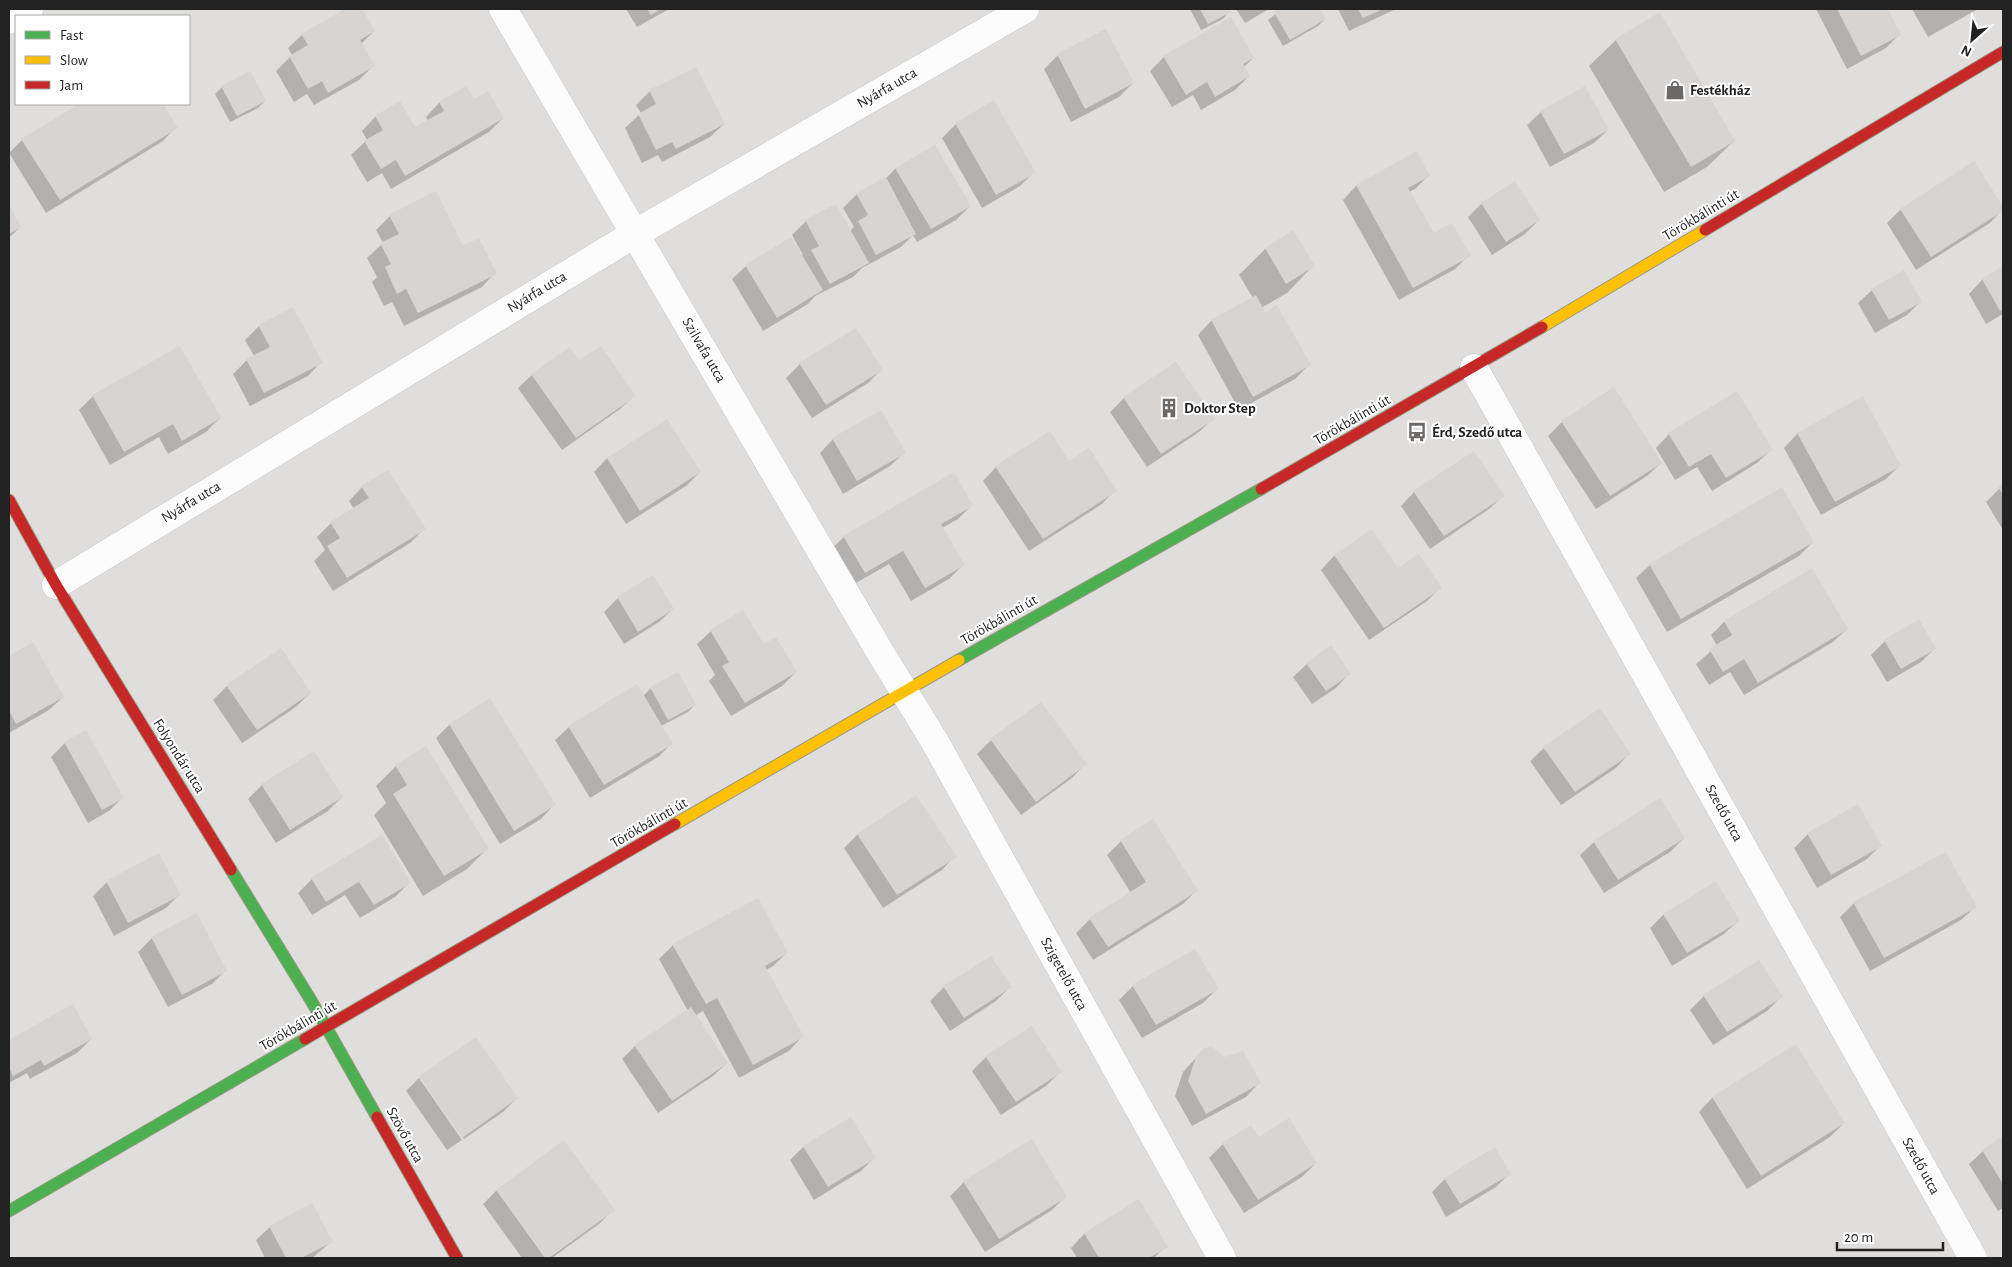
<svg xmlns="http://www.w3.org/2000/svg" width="2012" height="1267" font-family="'Alegreya Sans',sans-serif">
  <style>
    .residential { fill: #dfdedc; fill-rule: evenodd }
    .shadow { fill: #0003 }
    .building { fill: #d7d4d2 }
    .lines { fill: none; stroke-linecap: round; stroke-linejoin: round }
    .street-casing { stroke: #c9c8c7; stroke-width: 29 }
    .fast-casing { stroke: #999a82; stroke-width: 13 }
    .slow-casing { stroke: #999a82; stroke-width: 13 }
    .jam-casing { stroke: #999a82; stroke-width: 13 }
    .street { stroke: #fdfcfc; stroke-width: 28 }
    .fast { stroke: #4caf50; stroke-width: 11 }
    .slow { stroke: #ffc107; stroke-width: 11 }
    .jam { stroke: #c62828; stroke-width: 11 }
    .labels { text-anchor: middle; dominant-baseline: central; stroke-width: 4; stroke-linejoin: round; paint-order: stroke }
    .street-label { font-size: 15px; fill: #222; stroke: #fff }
    .poi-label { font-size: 15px; font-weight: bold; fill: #222; stroke: #fff; text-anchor: start }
  </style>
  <rect width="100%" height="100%" fill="#f0eeeb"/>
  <path class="residential" d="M9 9H2003V1258H9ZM16 16H189V104H16Z"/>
  <path class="shadow" d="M347 9H361L374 31 361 44 373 66 359 80 314 105 307 94 294 102 276 71 292 55 288 48 302 35Z
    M626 9H669L637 27Z
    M1190 9H1227L1229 12 1223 19 1201 30Z
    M1236 9H1269L1245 23Z
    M1282 9H1319L1325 19 1318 26 1283 46 1268 20Z
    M1338 9H1396L1349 31Z
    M1816 9H1886L1900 34 1886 48 1847 69Z
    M1912 9H1978L1928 37Z
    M1616 40 1734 141 1707 167 1664 192 1589 66Z
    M1058 55 1133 83 1119 97 1071 122 1044 69Z
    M1164 57 1253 58 1244 67 1249 76 1235 90 1201 110 1193 95 1172 107 1150 71Z
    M222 87 265 101 258 108 230 122 215 94Z
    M466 88 473 101 503 118 489 132 391 189 382 173 367 182 351 155 367 140 362 131 375 117 399 103 414 129 428 121 426 117 439 103Z
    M650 91 724 124 710 137 662 162 658 155 642 163 625 128 641 113 636 105Z
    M81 104H162L176 127 163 141 46 213 9 153 22 140Z
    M1541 112 1608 130 1594 143 1550 167 1527 125Z
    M956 124 1034 172 1020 186 982 208 942 138Z
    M934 147 970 206 956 220 917 242 913 235 901 247 862 268 853 277 815 296 808 304 763 331 732 279 746 266 803 255 792 235 806 221 850 231 854 227 843 208 857 194 886 178 895 169Z
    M1416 153 1429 175 1415 189 1409 192 1433 235 1469 255 1455 269 1399 300 1343 200 1356 186Z
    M1973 163 2003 209 1990 223 1916 270 1887 223 1900 210Z
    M1481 204 1539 220 1525 234 1492 255 1468 217Z
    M9 207 20 227 9 238Z
    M390 216 463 248 495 273 482 287 404 326 392 302 384 306 372 282 377 277 367 258 383 243 376 230Z
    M1265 249 1313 266 1287 293 1261 308 1309 365 1295 379 1239 410 1198 335 1211 321 1253 298 1239 275Z
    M2003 268V314L1986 324 1969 294 1982 280Z
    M1872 290 1920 302 1907 315 1875 333 1858 303Z
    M293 309 321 362 308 376 250 406 233 374 247 360 254 356 245 340 259 326Z
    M579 362 634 396 620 409 562 450 518 388 532 375Z
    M1176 363 1213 419 1199 432 1147 467 1110 412 1124 398Z
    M800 364 881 370 868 383 812 418 786 378Z
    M93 396 220 418 206 432 168 454 159 437 110 465 79 410Z
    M1863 398 1900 465 1886 479 1821 515 1784 448 1797 434Z
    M1562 422 1661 463 1647 476 1596 509 1548 436Z
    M1669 434 1771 450 1757 463 1712 491 1697 467 1675 480 1656 448Z
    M833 439 904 453 890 466 843 494 820 453Z
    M607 458 700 472 686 486 626 524 594 472Z
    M1069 463 1115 490 1102 504 1029 551 983 481 996 467Z
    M2003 485V530L1986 502Z
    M362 487 424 529 410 543 333 591 314 561 325 550 317 537 331 523 354 509 349 501Z
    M1414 492 1503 496 1489 509 1430 549 1401 506Z
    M972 505 958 519 942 528 963 565 949 579 911 601 889 564 851 586 830 550 844 537Z
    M1371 531 1398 570 1441 587 1427 601 1369 640 1321 570 1334 556Z
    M1813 542 1799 556 1667 632 1636 578 1650 565Z
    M652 576 673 609 659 622 624 644 604 612 618 598Z
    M1724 622 1847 629 1833 642 1744 695 1730 672 1709 685 1696 664 1717 646 1711 635Z
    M711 631 763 646 796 672 782 686 731 716 709 681 715 675 697 644Z
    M1885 641 1935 648 1921 662 1887 682 1871 655Z
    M32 643 63 697 49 710 9 733V657Z
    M281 650 310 693 296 707 242 743 213 700 227 686Z
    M1307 664 1349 674 1336 688 1312 704 1293 677Z
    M651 688 695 705 688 712 661 726 672 743 658 757 590 798 555 740 569 727 643 696Z
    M490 700 554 805 541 819 500 844 436 738 449 725Z
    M1041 704 1085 764 1072 778 1021 815 977 754 991 740Z
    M65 743 122 798 109 811 88 823 51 757Z
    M1544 748 1629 754 1616 768 1561 805 1530 761Z
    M314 753 342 797 328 811 276 843 248 799 262 785Z
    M396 766 488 848 467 869 423 896 374 815 386 803 376 786Z
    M916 797 955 856 942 870 883 908 844 848 857 835Z
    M1808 834 1880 846 1867 859 1817 888 1794 848Z
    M1684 838 1670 852 1604 893 1580 855 1594 842Z
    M1121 841 1196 891 1183 904 1093 960 1076 933 1090 919 1131 893 1107 855Z
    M312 879 409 883 395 897 360 918 345 895 312 915 298 893Z
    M107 882 179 895 166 908 114 936 93 896Z
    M1715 883 1738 921 1724 934 1672 966 1650 928 1663 915Z
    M1854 903 1975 907 1961 920 1870 971 1840 917Z
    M152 938 226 970 212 984 168 1007 138 952Z
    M673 945 787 953 773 966 766 970 802 1037 789 1051 739 1078 703 1011 695 1016 727 1063 713 1076 658 1113 622 1059 635 1046 688 1011 659 959Z
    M1133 986 1217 989 1203 1003 1142 1038 1119 1000Z
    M944 987H1010L996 1001 950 1031 930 1001Z
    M1704 996 1781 997 1767 1011 1713 1045 1690 1010Z
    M72 1006 91 1039 77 1053 30 1079 27 1073 9 1083V1041Z
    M1031 1028 1060 1072 1046 1086 1001 1115 972 1071 986 1057Z
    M476 1039 517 1098 503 1112 464 1139 422 1078H419Z
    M1796 1046 1844 1123 1830 1137 1747 1189 1699 1112 1712 1098Z
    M1203 1050 1225 1058 1259 1083 1246 1097 1192 1126 1175 1096 1183 1072Z
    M419 1078 462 1140 447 1150 406 1091Z
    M2003 1138V1208L1998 1211 1969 1164 1983 1151Z
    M1258 1139 1316 1163 1302 1177 1244 1213 1209 1158 1223 1144Z
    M564 1142 613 1210 599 1224 552 1258H522L483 1204 496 1191Z
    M803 1147 874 1158 861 1171 814 1200 790 1160Z
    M1509 1174 1496 1187 1446 1217 1432 1192 1445 1179Z
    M964 1182 1066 1196 1052 1210 985 1252 950 1196Z
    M1139 1201 1166 1246 1154 1258H1077L1071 1248 1084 1234Z
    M270 1227 331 1242 312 1258H265L256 1240Z"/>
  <path class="building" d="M345 9H362L375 31 360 40 375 66 328 93 322 81 308 89 289 56 308 45 301 34Z
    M647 9H661L651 15Z
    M1200 9H1229L1231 12 1208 24Z
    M1280 9H1320L1326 19 1290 40 1274 12Z
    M1358 9H1383L1363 18Z
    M1837 9H1888L1901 35 1861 56Z
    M1660 12 1735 141 1691 167 1615 39Z
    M1231 17 1254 58 1243 64 1250 76 1215 97 1207 82 1186 95 1163 56Z
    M1106 29 1134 83 1085 109 1057 54Z
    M696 67 725 124 676 149 672 142 656 150 638 114 656 104 649 90Z
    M250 71 266 101 237 116 221 86Z
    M466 86 474 99 488 91 504 118 405 176 396 160 381 169 364 141 383 130 375 116 400 101 415 127 444 111 439 102Z
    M1585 86 1609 130 1564 154 1540 111Z
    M994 100 1036 173 996 195 955 123Z
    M79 104H163L178 128 60 200 21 139Z
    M935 145 971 206 931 229 895 168Z
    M1417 151 1430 176 1408 188 1434 233 1452 223 1471 256 1413 288 1356 185Z
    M1974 161 2003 207V211L1931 257 1900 209Z
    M886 177 916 234 876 255 858 221 868 215 856 193Z
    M1515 181 1540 220 1506 242 1481 203Z
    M436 191 463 246 479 238 497 274 418 313 406 289 397 294 385 267 391 264 380 243 399 234 389 215Z
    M836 204 869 263 830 284 811 250 819 246 805 220Z
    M9 205 21 227 9 234Z
    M1293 230 1315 266 1286 284 1265 248Z
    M791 237 823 290 777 318 745 265Z
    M2003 266V309L2000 311 1982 279Z
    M1904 270 1922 302 1889 320 1871 289Z
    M1256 295 1265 312 1277 305 1311 365 1253 397 1211 320Z
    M293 307 323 363 264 393 246 359 270 347 258 325Z
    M856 328 883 370 826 405 799 363Z
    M180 346 221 418 182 441 173 424 124 452 92 395Z
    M601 346 636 396 576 438 531 374 570 347 579 360Z
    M1176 362 1215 419 1161 454 1123 397Z
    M1614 387 1662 463 1610 496 1561 421Z
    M1737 391 1773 450 1726 478 1711 454 1689 467 1668 433Z
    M1863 396 1901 466 1835 502 1797 433Z
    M881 410 906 453 857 481 832 438Z
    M667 419 701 472 640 511 607 458Z
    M1050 431 1069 461 1089 448 1117 491 1043 539 995 466Z
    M1474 451 1505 496 1444 536 1413 491Z
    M388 470 426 529 347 578 327 546 340 538 330 522 369 498 361 486Z
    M954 472 973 506 941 524 965 565 925 588 903 551 865 573 843 536Z
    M2003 484V495L1998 487Z
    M1782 487 1814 542 1681 619 1649 564Z
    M1372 529 1398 568 1419 554 1442 588 1384 628 1334 555Z
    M1812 568 1848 629 1758 683 1744 659 1723 672 1709 649 1732 635 1724 621Z
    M653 575 674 609 638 632 617 597Z
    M743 610 764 644 776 637 797 672 745 703 722 666 729 662 710 630Z
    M1919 619 1936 649 1901 669 1884 640Z
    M33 642 64 697 16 724 9 711V656Z
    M1331 645 1351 674 1326 691 1306 663Z
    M281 648 311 693 257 730 226 685Z
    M678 672 696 705 668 720 650 687Z
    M637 684 673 744 604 785 568 726Z
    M490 698 556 805 514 831 449 724Z
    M1041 702 1087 764 1036 802 990 739Z
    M1600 708 1631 754 1575 792 1543 747Z
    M86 730 124 798 102 810 64 742Z
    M426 746 489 849 444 876 393 794 407 785 395 765Z
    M314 751 343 797 290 830 261 784Z
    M916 795 957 857 897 895 857 834Z
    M1660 798 1685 838 1618 880 1593 841Z
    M1858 804 1882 846 1831 875 1807 833Z
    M1153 819 1198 891 1108 947 1089 918 1146 882 1120 840Z
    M382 835 411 883 374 905 359 882 326 902 311 878Z
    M1946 852 1977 907 1884 958 1853 902Z
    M159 853 181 895 128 923 106 881Z
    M1716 881 1740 921 1687 953 1663 914Z
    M758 898 788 953 765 966 804 1037 753 1065 717 998 706 1004 672 944Z
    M197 913 227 971 182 995 151 937Z
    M1195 949 1219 989 1156 1025 1132 985Z
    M991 956 1012 987 964 1018 943 986Z
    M1759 960 1783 997 1727 1032 1703 995Z
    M73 1004 92 1039 44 1066 41 1060 13 1076 9 1067V1040Z
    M691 1007 728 1063 672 1101 634 1045Z
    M1032 1026 1062 1072 1016 1102 985 1056Z
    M476 1037 518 1098 462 1138 419 1076Z
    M1796 1044 1845 1123 1761 1176 1712 1097Z
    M1211 1046 1225 1057 1243 1051 1261 1083 1206 1114 1188 1081 1196 1057 1203 1049Z
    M851 1117 876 1158 828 1187 803 1146Z
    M1289 1118 1317 1163 1258 1200 1222 1143 1251 1125 1259 1137Z
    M2003 1136V1184L1982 1150Z
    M1032 1139 1067 1197 999 1239 963 1181Z
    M564 1140 615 1210 549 1258H545L496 1190Z
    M1495 1147 1511 1174 1460 1204 1444 1178Z
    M1139 1199 1168 1247 1149 1258H1099L1084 1233Z
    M312 1203 333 1242 301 1258H286L269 1226Z"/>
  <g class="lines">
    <defs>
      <path id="street" d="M503 9 880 652 935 742 1222 1258
        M9 20 29 9
        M1474 368 1973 1258
        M56 585 636 233 1025 9"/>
      <path id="fast" d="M959 660 1261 489
        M231 870 312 1002 377 1117
        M9 1211 305 1039"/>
      <path id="slow" d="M1542 327 1705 230
        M675 824 959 660"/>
      <path id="jam" d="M1705 230 2003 52
        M1261 489 1542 327
        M9 500 56 585 231 870
        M305 1039 675 824
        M377 1117 457 1258"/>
    </defs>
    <use href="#street" class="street-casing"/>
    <use href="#fast" class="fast-casing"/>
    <use href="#slow" class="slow-casing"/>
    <use href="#jam" class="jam-casing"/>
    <use href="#street" class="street"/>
    <use href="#fast" class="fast"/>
    <use href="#slow" class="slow"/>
    <use href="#jam" class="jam"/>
  </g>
  <defs>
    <symbol id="shop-bare" viewBox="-9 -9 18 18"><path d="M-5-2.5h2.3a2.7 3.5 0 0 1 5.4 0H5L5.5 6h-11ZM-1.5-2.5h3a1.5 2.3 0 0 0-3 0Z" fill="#6a6968" stroke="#fff" stroke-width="2.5" paint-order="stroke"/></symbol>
    <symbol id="building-bare" viewBox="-9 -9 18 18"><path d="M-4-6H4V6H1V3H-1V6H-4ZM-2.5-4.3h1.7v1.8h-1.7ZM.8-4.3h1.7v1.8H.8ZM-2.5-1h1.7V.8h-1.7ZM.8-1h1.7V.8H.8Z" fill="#6a6968" stroke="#fff" stroke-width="2.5" paint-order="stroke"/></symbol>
    <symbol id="bus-bare" viewBox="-9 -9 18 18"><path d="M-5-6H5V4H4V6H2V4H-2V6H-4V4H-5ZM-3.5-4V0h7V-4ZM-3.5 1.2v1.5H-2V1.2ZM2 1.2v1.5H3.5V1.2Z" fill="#6a6968" stroke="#fff" stroke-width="2.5" paint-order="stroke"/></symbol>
  </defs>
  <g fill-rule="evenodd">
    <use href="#shop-bare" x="1661" y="76" width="28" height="28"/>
    <use href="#building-bare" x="1155" y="394" width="28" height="28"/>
    <use href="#bus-bare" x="1403" y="418" width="28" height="28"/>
  </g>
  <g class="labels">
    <g class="street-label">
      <text transform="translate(887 88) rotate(-30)">Nyárfa utca</text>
      <text transform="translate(1701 215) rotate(-31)">Törökbálinti út</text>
      <text transform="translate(537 292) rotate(-31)">Nyárfa utca</text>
      <text transform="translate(704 350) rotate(60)">Szilvafa utca</text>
      <text transform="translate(1352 420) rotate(-30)">Törökbálinti út</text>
      <text transform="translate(191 502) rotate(-31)">Nyárfa utca</text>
      <text transform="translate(999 620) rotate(-30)">Törökbálinti út</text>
      <text transform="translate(179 756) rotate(58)">Folyondár utca</text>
      <text transform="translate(1724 813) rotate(61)">Szedő utca</text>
      <text transform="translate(649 823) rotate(-30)">Törökbálinti út</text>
      <text transform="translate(1064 974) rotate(61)">Szigetelő utca</text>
      <text transform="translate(298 1026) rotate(-30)">Törökbálinti út</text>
      <text transform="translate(405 1135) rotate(61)">Szövő utca</text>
      <text transform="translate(1921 1166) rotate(61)">Szedő utca</text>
    </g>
    <g class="poi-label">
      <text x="1690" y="90">Festékház</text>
      <text x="1184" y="408">Doktor Step</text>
      <text x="1432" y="432">Érd, Szedő utca</text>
    </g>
  </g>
  <rect width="2012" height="1267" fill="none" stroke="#222222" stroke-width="20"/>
  <rect x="15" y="15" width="175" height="90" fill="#ffffff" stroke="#a7a7a7"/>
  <rect x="25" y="31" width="25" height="8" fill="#4caf50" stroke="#a7a7a7"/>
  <text x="60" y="40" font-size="15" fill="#222222">Fast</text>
  <rect x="25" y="56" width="25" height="8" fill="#ffc107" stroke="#a7a7a7"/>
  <text x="60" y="65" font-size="15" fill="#222222">Slow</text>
  <rect x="25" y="81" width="25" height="8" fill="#c62828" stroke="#a7a7a7"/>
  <text x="60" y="90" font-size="15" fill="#222222">Jam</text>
  <g transform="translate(1972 40) rotate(207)" stroke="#ffffff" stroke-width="4" paint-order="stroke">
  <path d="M0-4L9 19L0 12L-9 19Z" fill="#222222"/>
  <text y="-8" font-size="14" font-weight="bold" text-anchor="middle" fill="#222222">N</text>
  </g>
  <path d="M1837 1242v8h106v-8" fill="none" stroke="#222222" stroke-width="2.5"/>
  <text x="1844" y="1242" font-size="15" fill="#222222" stroke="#ffffff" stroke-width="4" paint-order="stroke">20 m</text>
</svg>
